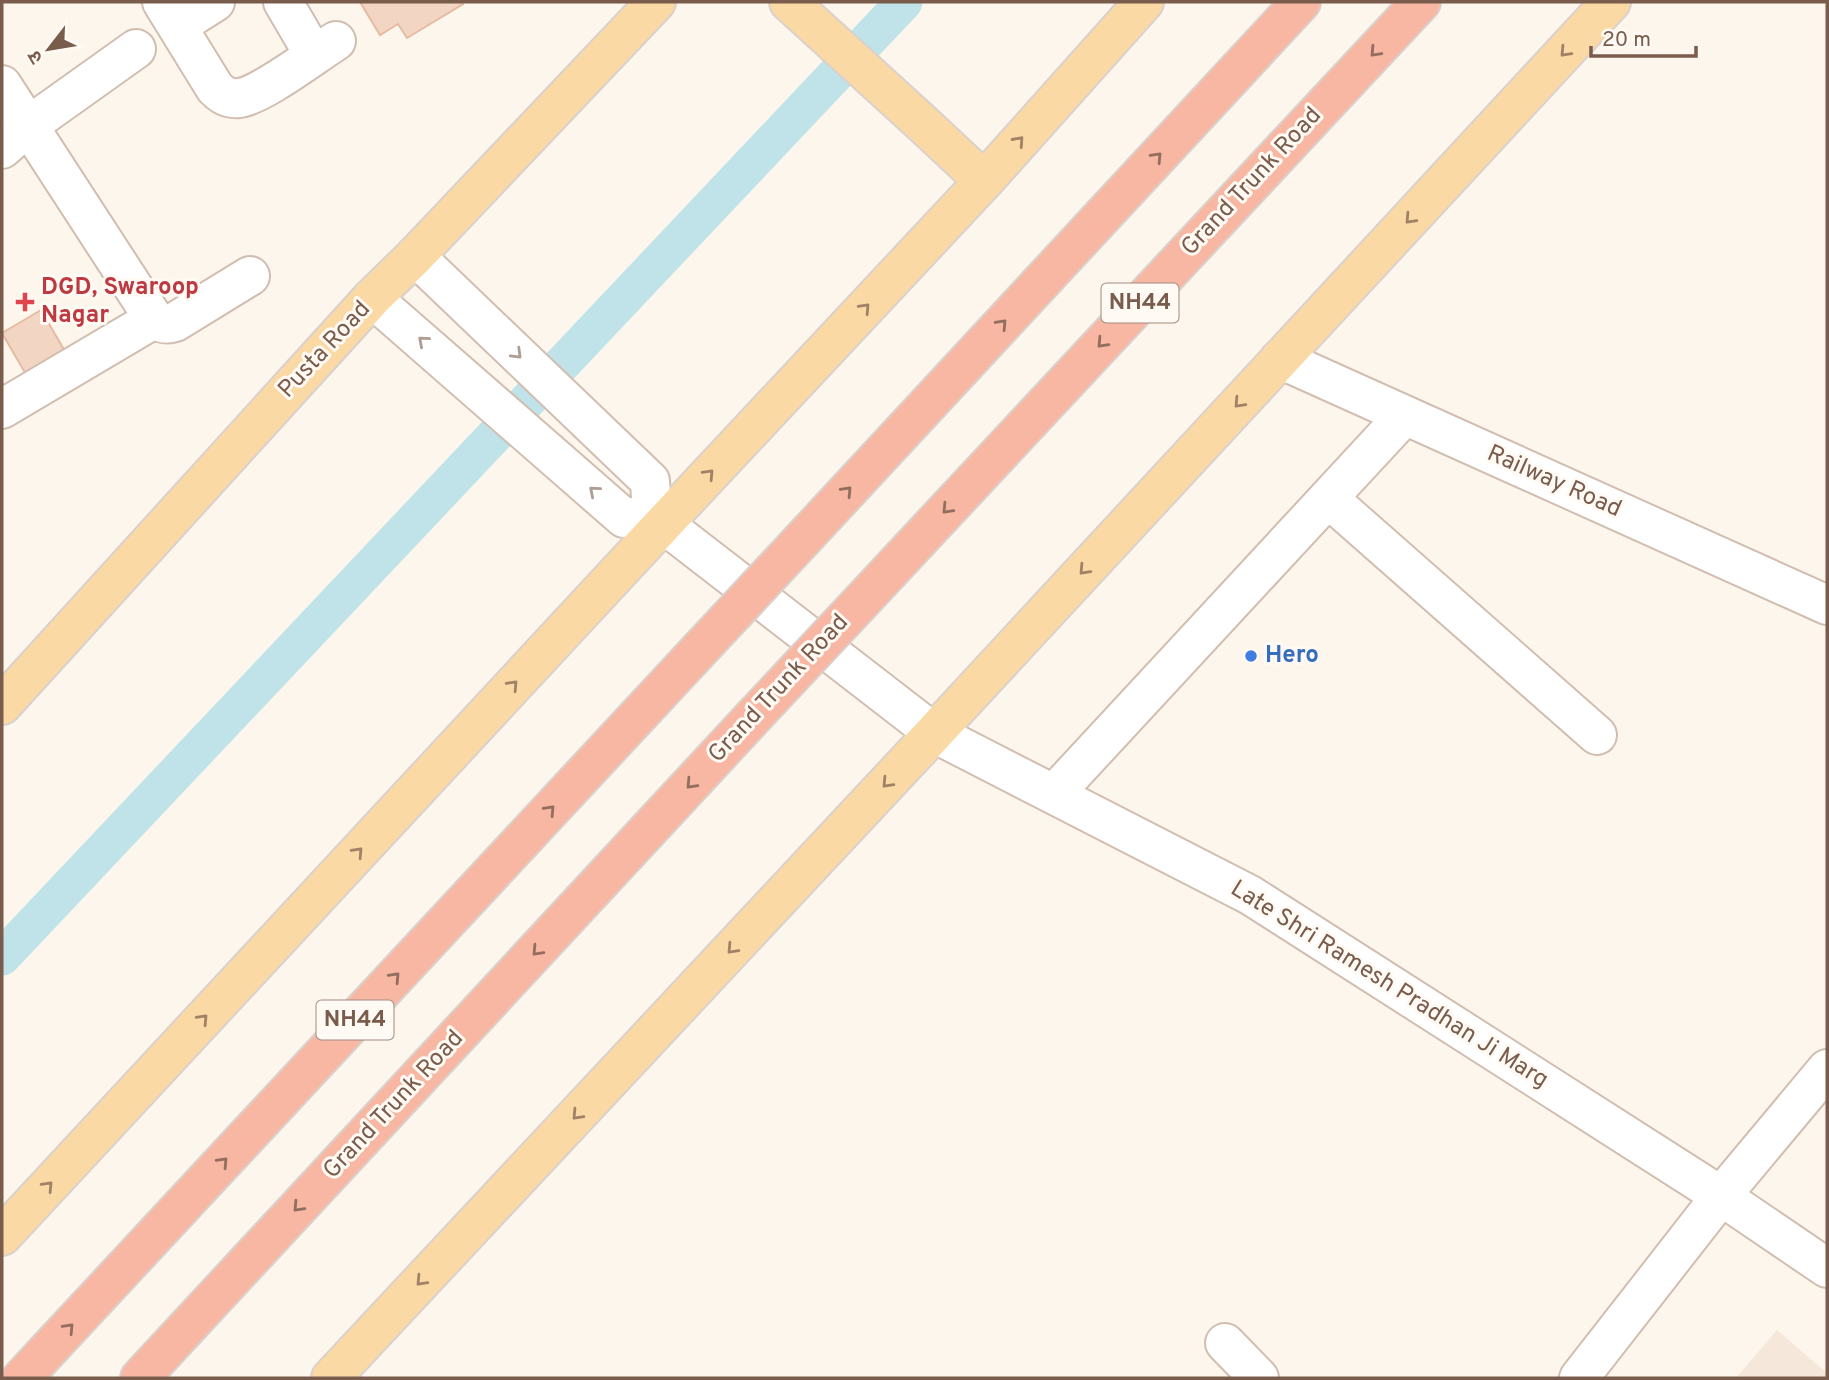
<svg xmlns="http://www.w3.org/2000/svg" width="1829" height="1380" font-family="Overpass,'Noto Sans Devanagari',sans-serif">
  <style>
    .residential { fill: #f5e8da }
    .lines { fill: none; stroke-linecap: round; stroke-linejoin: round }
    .canal { stroke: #bfe3e8; stroke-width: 37 }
    .building { fill: #f3d5c3; stroke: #e6bba3; stroke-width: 2 }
    .minor-casing { stroke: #d1beb0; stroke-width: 42 }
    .major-casing { stroke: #dad1cd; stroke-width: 42 }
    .highway-casing { stroke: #dad1cd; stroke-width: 42 }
    .minor { stroke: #fff; stroke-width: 38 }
    .major { stroke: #fbd9a5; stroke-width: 38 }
    .highway { stroke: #f7b7a3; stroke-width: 38 }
    .highway-bridge-casing { stroke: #dad1cd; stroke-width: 42; stroke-linecap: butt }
    .highway-bridge { stroke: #f7b7a3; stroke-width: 38 }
    .oneway { stroke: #936e5e }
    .oneway2 { stroke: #a18267 }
    .oneway3 { stroke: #af9d94 }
    .health-dot { fill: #e0444e; stroke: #fffaf3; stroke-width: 2.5 }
    .shop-dot { fill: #3f7fe0; stroke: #fffaf3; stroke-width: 2.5 }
    .labels { text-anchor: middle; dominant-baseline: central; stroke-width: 6; stroke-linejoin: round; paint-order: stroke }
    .shield { fill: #fffaf3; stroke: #a28b7f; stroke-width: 2 }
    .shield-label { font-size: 23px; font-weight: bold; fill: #7a5c4d }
    .street-label { font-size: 24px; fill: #7a5c4d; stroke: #fffaf3 }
    .health-label { font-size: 24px; font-weight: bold; fill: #be3a42; stroke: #fffaf3; text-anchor: start }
    .shop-label { font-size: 24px; font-weight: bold; fill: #366cbe; stroke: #fffaf3; text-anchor: start }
  </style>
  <rect width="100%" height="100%" fill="#fdf6ec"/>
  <path class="residential" d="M1777 1330 1827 1373V1378H1736Z"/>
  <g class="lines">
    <path class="canal" d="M2 957 904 2"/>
  </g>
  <path class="building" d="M360 2H462L463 4 407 38 398 24 380 35Z
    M41 310 70 360 31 383 2 333Z"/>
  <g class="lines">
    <defs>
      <path id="minor" d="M162 2 215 88C222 95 228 99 239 98 260 96 315 54 336 41
        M283 2 314 55
        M177 26 215 2
        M2 85 154 319C161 324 166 325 175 322L250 276
        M2 149 28 126 136 49
        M415 256 650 481 652 515
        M372 298 624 518 652 515 934 733 1250 895 1721 1196 1827 1268
        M1280 359 1827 605
        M2 409 154 319
        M1328 498 1597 735
        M1054 794 1405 415
        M1225 1343 1259 1378
        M1579 1378 1721 1196 1827 1069"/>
      <path id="major" d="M789 2 922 123 984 181
        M2 705 372 298 415 256 656 2
        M2 1236 663 524 984 181 1144 2
        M331 1378 934 733 1611 2"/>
      <path id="highway" d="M801 541 1301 2
        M859 604 1421 2
        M22 1378 688 662
        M140 1378 754 716"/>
    </defs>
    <use href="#minor" class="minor-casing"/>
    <use href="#major" class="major-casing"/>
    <use href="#highway" class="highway-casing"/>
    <use href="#minor" class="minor"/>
    <use href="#major" class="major"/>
    <use href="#highway" class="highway"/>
    <defs>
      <path id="highway-bridge" d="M688 662 801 541
        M754 716 859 604"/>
    </defs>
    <use href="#highway-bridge" class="highway-bridge-casing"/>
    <use href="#highway-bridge" class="highway-bridge"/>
  </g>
  <defs><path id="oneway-chevron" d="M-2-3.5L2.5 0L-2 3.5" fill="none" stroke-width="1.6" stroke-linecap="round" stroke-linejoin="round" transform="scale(1.75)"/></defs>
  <g class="oneway">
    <use href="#oneway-chevron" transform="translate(1375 52) rotate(133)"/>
    <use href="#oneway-chevron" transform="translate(1157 157) rotate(-47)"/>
    <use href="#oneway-chevron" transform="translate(1002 324) rotate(-47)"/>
    <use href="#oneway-chevron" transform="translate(1102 343) rotate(133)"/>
    <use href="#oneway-chevron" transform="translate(847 491) rotate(-47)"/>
    <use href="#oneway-chevron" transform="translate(947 509) rotate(133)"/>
    <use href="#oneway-chevron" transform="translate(691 784) rotate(133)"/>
    <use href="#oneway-chevron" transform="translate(550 810) rotate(-47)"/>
    <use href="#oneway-chevron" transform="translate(537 951) rotate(133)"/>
    <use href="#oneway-chevron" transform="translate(395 977) rotate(-47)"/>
    <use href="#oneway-chevron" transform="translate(223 1162) rotate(-47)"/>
    <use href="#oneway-chevron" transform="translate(298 1207) rotate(133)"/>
    <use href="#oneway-chevron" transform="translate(69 1328) rotate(-47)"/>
  </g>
  <g class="oneway2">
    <use href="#oneway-chevron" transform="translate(1565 52) rotate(133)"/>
    <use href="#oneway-chevron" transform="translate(1019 141) rotate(-48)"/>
    <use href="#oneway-chevron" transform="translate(1410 219) rotate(133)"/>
    <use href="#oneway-chevron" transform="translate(865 308) rotate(-47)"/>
    <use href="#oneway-chevron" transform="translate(1239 403) rotate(133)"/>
    <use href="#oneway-chevron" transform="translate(709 474) rotate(-47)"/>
    <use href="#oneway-chevron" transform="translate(1084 570) rotate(133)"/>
    <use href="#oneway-chevron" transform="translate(513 685) rotate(-47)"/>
    <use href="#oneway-chevron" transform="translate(887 783) rotate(133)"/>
    <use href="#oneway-chevron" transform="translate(358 852) rotate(-47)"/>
    <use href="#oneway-chevron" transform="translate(732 949) rotate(133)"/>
    <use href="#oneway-chevron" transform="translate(203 1019) rotate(-47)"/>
    <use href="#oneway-chevron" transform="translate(577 1115) rotate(133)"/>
    <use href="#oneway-chevron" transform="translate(48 1186) rotate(-47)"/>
    <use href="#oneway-chevron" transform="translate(421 1281) rotate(133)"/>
  </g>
  <g class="oneway3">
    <use href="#oneway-chevron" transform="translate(423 341) rotate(-139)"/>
    <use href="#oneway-chevron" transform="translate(517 354) rotate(44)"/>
    <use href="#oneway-chevron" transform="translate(594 491) rotate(-139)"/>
  </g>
  <path class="health-dot" d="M21.5 291.5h7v7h7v7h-7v7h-7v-7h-7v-7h7z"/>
  <circle class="shop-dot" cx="1251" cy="656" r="7"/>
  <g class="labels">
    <g class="shield">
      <rect x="1101.5" y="283.5" width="77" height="39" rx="5"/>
      <rect x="316.5" y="1000.5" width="77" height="39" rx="5"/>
    </g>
    <g class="shield-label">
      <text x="1140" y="303">NH44</text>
      <text x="355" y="1020">NH44</text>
    </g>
    <g class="street-label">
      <text transform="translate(1252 182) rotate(-47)">Grand Trunk Road</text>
      <text transform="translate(325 350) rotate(-47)">Pusta Road</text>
      <text transform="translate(1554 482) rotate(24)">Railway Road</text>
      <text transform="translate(779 689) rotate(-47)">Grand Trunk Road</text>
      <text transform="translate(1389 985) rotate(32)">Late Shri Ramesh Pradhan Ji Marg</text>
      <text transform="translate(394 1105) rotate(-47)">Grand Trunk Road</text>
    </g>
    <g class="health-label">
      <text x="41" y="288">DGD, Swaroop<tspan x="41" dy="28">Nagar</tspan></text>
    </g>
    <g class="shop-label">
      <text x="1265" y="656">Hero</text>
    </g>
  </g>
  <rect width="1829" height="1380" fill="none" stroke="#7a5c4d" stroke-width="7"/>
  <g transform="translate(49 49) rotate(239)" stroke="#fffaf3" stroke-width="5" paint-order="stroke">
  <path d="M0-5L12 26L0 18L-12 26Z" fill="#7a5c4d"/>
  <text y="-10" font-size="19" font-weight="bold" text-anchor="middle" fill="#7a5c4d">उ</text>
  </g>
  <path d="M1591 46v10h105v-10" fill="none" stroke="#7a5c4d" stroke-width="3.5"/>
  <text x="1602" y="46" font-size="21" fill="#7a5c4d" stroke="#fffaf3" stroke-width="5" paint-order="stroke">20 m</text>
</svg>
